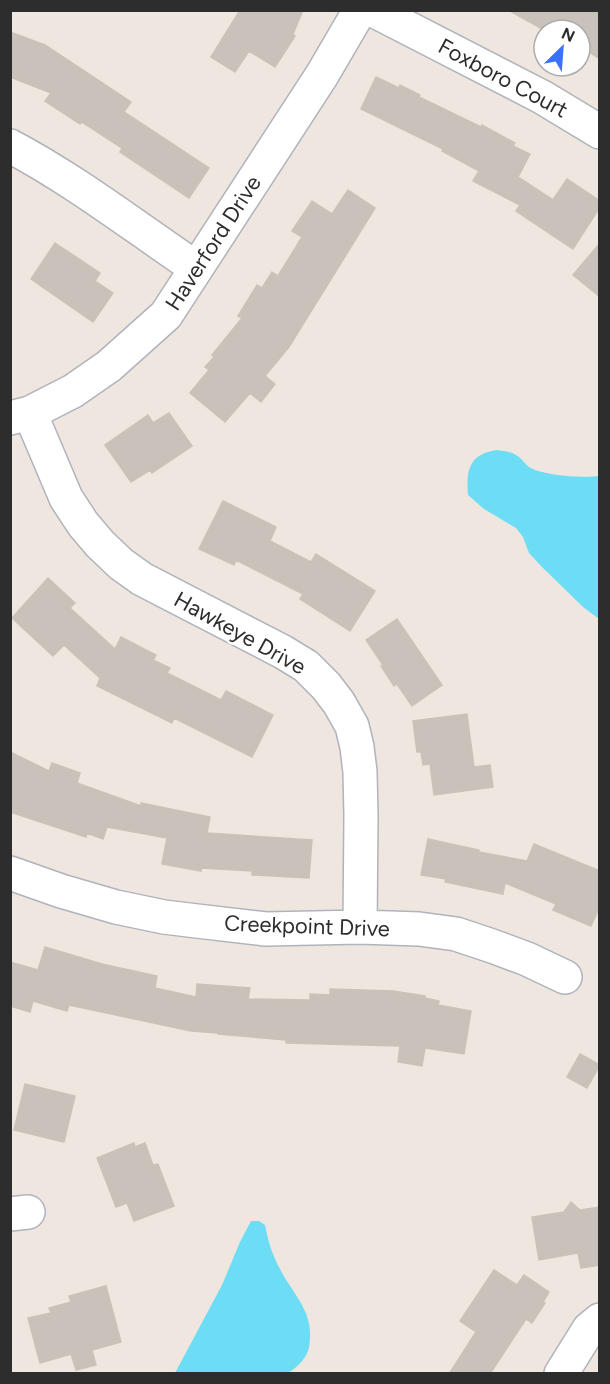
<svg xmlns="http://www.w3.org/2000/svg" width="610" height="1384" font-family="Figtree,sans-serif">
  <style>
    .water { fill: #6dddf5 }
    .building { fill: #c8c2ba; stroke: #cbc2b8; stroke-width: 1.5 }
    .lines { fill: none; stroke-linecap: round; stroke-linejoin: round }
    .minor-casing { stroke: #afb3bd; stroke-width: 36 }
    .minor { stroke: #fff; stroke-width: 33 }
    .labels { text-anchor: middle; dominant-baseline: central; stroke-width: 5; stroke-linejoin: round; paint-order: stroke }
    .street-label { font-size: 22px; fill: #2d2d2d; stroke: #fff }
  </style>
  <rect width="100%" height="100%" fill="#efe6df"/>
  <path class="water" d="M497 450C505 451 513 452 519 457 523 460 525 464 529 467 544 476 582 478 599 476V619L583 607 541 566 529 553 523 537 516 528 484 509 468 495C466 470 469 454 497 450Z
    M251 1221H259L265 1225C268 1241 272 1254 280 1269 291 1291 311 1309 310 1335 310 1345 309 1353 302 1361 298 1366 293 1370 288 1373H175L222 1285 240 1242Z"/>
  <path class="building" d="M240 10H303L293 34 295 36 275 67 249 51 235 72 211 57Z
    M508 10H600V59L583 48 580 53V30H544Z
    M10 32 45 45 131 102 124 112 209 168 189 198 120 152 122 148 82 122 80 124 45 101 51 93 10 77Z
    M376 77 399 88 400 85 420 95 419 97 481 127 482 125 515 143 513 146 530 154 518 177 553 200 567 179 600 201V207L573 249 516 211 520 205 473 181 479 171 442 151 443 149 361 109Z
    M348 190 375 208 289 347 265 376 275 384 261 402 250 393 225 422 190 393 209 370 205 367 214 357 212 355 242 318 238 316 257 285 262 288 272 272 278 276 302 237 292 231 312 201 332 214Z
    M55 243 100 273 95 281 113 293 93 322 31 279Z
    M600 243V297L573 275Z
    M169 413 192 446 152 473 150 470 131 482 105 445 148 415 153 423Z
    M223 501 276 527 270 541 311 562 316 554 375 591 350 631 300 599 303 594 236 560 234 565 199 549Z
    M48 578 75 603 70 608 115 649 121 637 156 655 153 660 170 668 167 673 221 700 226 691 273 715 252 757 174 718 172 723 97 686 100 678 64 645 53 656 12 618Z
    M397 619 442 685 412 706 397 684 394 686 381 666 383 665 366 640Z
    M467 714 474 767 490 765 493 787 434 795 430 764 423 765 421 752H417L413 721Z
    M10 752 49 771 52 763 80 773 77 783 141 806V803L210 817 207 833 312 840 309 878 252 875V871L201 868V871L162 864 167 838 107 827 103 839 87 833 86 837 10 812Z
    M428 839 479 850V852L527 861 534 844 600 871V906L591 926 553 910 556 904 505 883 503 894 445 882 446 879 421 875Z
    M45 947 102 964 157 976 155 988 196 997 197 984 250 988 248 999 310 1000V994L330 995V989L393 991 425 996V998L439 1001 438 1005 471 1011 464 1054 425 1048 422 1066 398 1062 400 1046 286 1043V1040L218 1034V1033L191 1031 69 1005 67 1011 33 1001 30 1012 10 1006V962L38 970Z
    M580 1054 600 1065 587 1088 567 1077Z
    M25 1084 75 1096 64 1142 14 1130Z
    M134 1143 135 1147 145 1143 153 1165 158 1164 174 1206 134 1221 127 1203 116 1207 97 1158Z
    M571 1202 580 1210 600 1207V1265L581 1268 578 1253 539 1260 532 1217 564 1212Z
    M494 1270 517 1285 524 1275 549 1292 543 1302 545 1303 532 1323 526 1319 490 1374H449L476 1332 460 1321Z
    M106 1286 121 1342 92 1350 96 1365 76 1370 71 1354 40 1363 28 1318 51 1313 49 1308 71 1302 69 1296Z"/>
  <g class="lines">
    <defs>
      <path id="minor" d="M373 10 542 97 600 132
        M10 146C76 181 135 227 196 268
        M30 413 66 498 83 524 100 544 121 564 142 579 283 652 306 666 326 686 339 703 352 726 357 747 360 772 361 816 360 927
        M10 418 30 413 73 391 109 366 166 315 322 75 360 10
        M10 873 61 891 116 907 164 917 197 921 266 929 360 927 419 929 456 934 492 946 527 959 565 977
        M10 1214 28 1212
        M561 1374 589 1329 600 1320"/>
    </defs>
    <use href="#minor" class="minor-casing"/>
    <use href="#minor" class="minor"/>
  </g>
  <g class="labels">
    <g class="street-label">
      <text transform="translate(503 78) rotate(28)">Foxboro Court</text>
      <text transform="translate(213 243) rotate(-57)">Haverford Drive</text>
      <text transform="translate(240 633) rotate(29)">Hawkeye Drive</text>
      <text transform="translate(307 926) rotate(2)">Creekpoint Drive</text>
    </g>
  </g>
  <rect width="610" height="1384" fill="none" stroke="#2d2d2d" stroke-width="24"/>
  <g transform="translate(562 48) rotate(25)"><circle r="28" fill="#ffffff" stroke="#ababab" stroke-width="1.5"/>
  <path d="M0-4.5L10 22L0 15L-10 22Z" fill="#3b71ff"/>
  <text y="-9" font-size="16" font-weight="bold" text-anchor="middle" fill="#2d2d2d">N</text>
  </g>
</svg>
